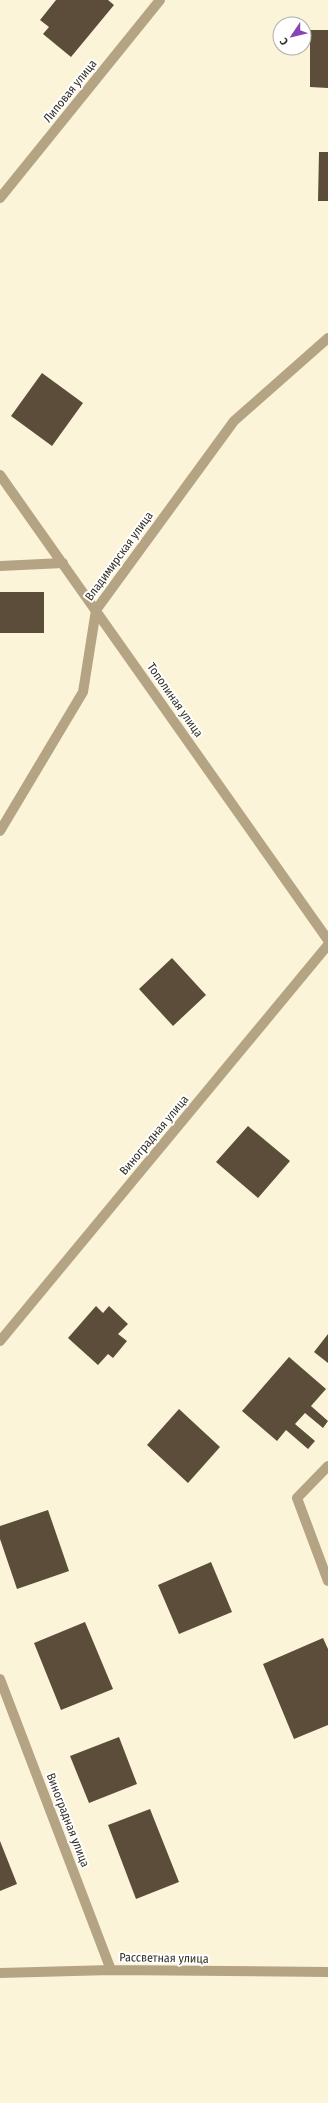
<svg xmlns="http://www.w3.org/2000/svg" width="328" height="2103" font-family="'Fira Sans Condensed',sans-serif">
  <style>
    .building { fill: #5b4d3a }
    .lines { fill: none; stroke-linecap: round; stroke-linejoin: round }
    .minor { stroke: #b5a484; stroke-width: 10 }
    .labels { text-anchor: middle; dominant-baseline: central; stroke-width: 4; stroke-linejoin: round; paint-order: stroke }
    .street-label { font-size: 12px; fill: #343127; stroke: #fff }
  </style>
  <rect width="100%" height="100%" fill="#fbf4d9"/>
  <path class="building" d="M56 0H108L114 5 71 57 43 34 49 27 40 20Z
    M310 30H328V88L310 87Z
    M319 152H328V201H318Z
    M42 373 83 403 52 446 11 416Z
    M0 592H44V633H0Z
    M172 958 206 995 173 1026 139 989Z
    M248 1126 290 1161 258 1198 216 1162Z
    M96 1306 103 1313 109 1306 128 1324 118 1334 127 1341 113 1358 108 1354 98 1365 68 1338Z
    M328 1334V1363L314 1352Z
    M289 1357 326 1389 311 1406 328 1421 323 1428 305 1413 295 1424 315 1441 308 1449 286 1430 277 1441 242 1411Z
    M179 1409 220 1447 188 1483 147 1445Z
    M48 1510 69 1571 17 1589 0 1539V1526Z
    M211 1562 232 1612 179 1634 158 1585Z
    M85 1622 113 1689 61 1710 34 1643Z
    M323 1638 328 1649V1725L294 1739 263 1664Z
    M119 1737 137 1784 89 1803 70 1756Z
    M150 1809 179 1882 136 1899 108 1825Z
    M0 1841 17 1884 0 1891Z"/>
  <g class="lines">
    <path class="minor" d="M0 198 160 0
      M0 475 328 940
      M0 566 63 563
      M0 831 83 692 96 610 234 421 328 338
      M0 1341 328 945
      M328 1466 297 1498 328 1581
      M0 1679 111 1970
      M0 1973 111 1970 328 1972"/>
  </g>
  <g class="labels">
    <g class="street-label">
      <text transform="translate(70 91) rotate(-51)">Липовая улица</text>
      <text transform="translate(119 556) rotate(-54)">Владимирская улица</text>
      <text transform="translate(175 700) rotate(55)">Тополиная улица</text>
      <text transform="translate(154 1135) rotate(-50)">Виноградная улица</text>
      <text transform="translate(68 1820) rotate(69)">Виноградная улица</text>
      <text transform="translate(164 1958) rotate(1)">Рассветная улица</text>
    </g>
  </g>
  <g transform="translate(292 36) rotate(235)"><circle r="19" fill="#ffffff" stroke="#aeada9"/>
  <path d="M0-3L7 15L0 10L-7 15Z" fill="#8843b7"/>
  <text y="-6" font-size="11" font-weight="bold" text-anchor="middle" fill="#343127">С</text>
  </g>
</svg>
